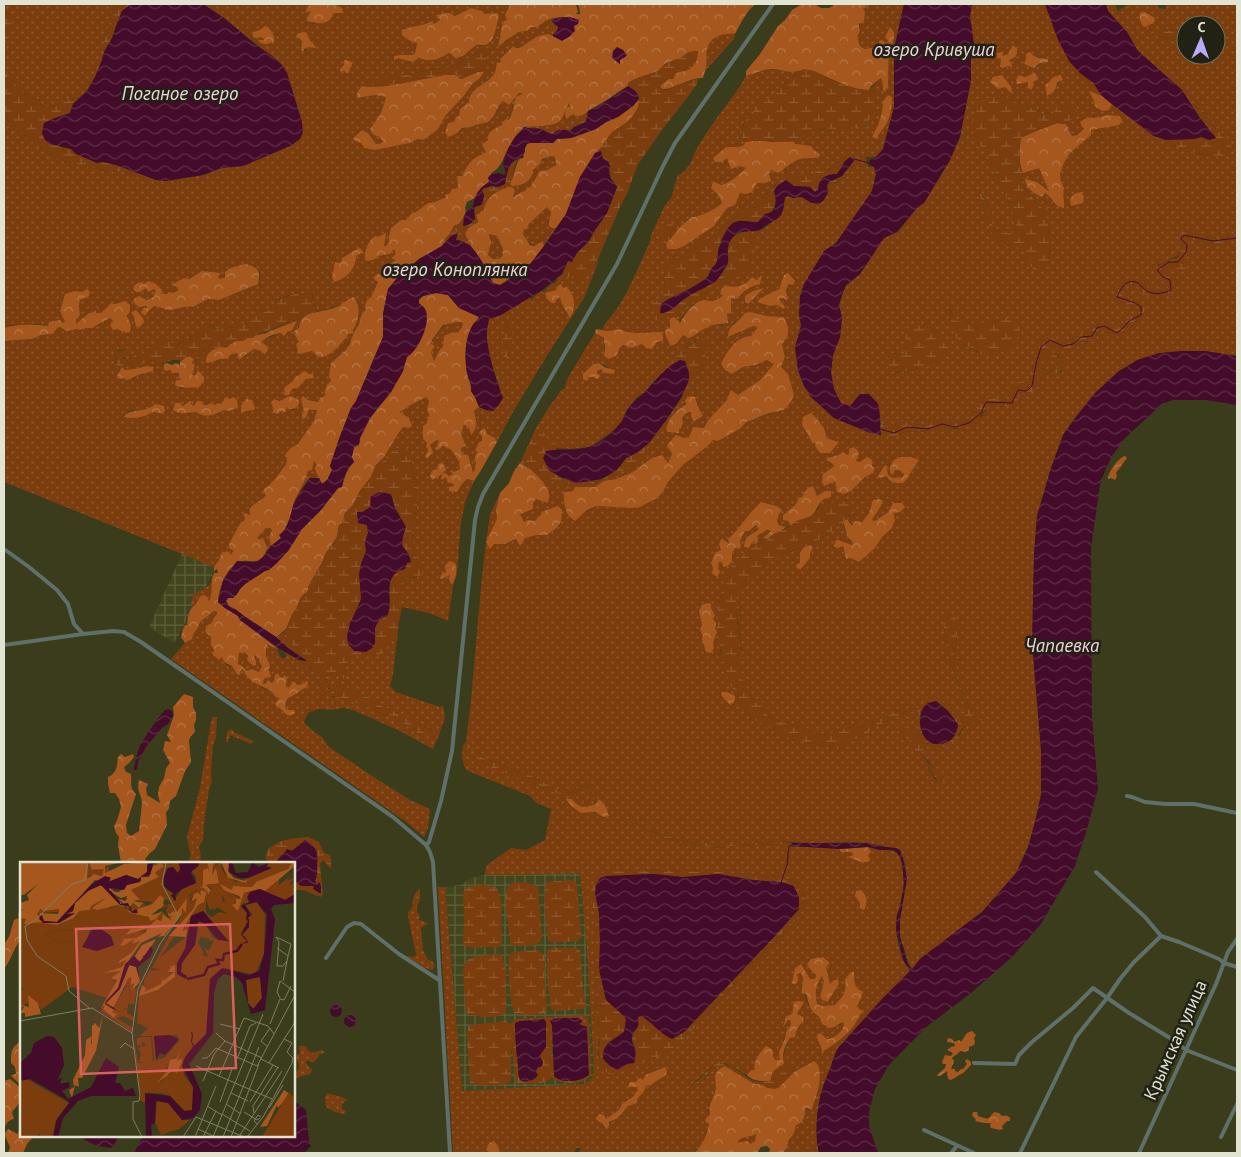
<svg xmlns="http://www.w3.org/2000/svg" width="1241" height="1157" font-family="'PT Sans',sans-serif">
  <style>
    .industrial { fill: url(#industrial-grid) }
    .grass { fill: url(#grass-dots); fill-rule: evenodd }
    .forest { fill: url(#forest-crowns); fill-rule: evenodd }
    .wetland { fill: url(#wetland-marsh); fill-rule: evenodd }
    .water { fill: url(#water-waves) }
    .lines { fill: none; stroke-linecap: round; stroke-linejoin: round }
    .stream { stroke: #440b2a; stroke-width: 1 }
    .minor { stroke: #5e7069; stroke-width: 4 }
    .labels { text-anchor: middle; dominant-baseline: central; stroke-width: 5; stroke-linejoin: round; paint-order: stroke }
    .street-label { font-size: 18px; fill: #e2e4d2; stroke: #212214 }
    .water-label { font-size: 19px; font-style: italic; fill: #efd1dd; stroke: #212214 }
    .inset-river { fill: none; stroke: #440b2a; stroke-width: 2.5 }
    .inset-road { fill: none; stroke: #7d7f65; stroke-width: 1 }
    .view { fill: #da605b; fill-opacity: 0.15; stroke: #da605b; stroke-width: 2.5 }
    .inset-edge { fill: none; stroke: #e2e4d2; stroke-width: 2.5 }
  </style>
  <defs>
    <pattern id="industrial-grid" width="8" height="8" patternUnits="userSpaceOnUse" patternTransform="scale(1.25)"><rect width="8" height="8" fill="#43451d"/><path d="M0 4h8M4 0v8" fill="none" stroke="#5e603d"/></pattern>
    <pattern id="grass-dots" width="8" height="8" patternUnits="userSpaceOnUse" patternTransform="scale(1.25)"><rect width="8" height="8" fill="#7b3d0d"/><path d="M2 2h.1M6 6h.1" fill="none" stroke="#8d592f" stroke-width="1.8" stroke-linecap="round"/></pattern>
    <pattern id="forest-crowns" width="20" height="18" patternUnits="userSpaceOnUse" patternTransform="scale(1.25)"><rect width="20" height="18" fill="#a5571e"/><path d="M2 6a3 3 0 1 1 6 0M12 15a3 3 0 1 1 6 0" fill="none" stroke="#b57748"/></pattern>
    <pattern id="wetland-marsh" width="20" height="14" patternUnits="userSpaceOnUse" patternTransform="scale(1.25)"><rect width="20" height="14" fill="#7b3d0d"/><path d="M1 5h8M5 5V1M11 12h8M15 12V8" fill="none" stroke="#8d592f"/></pattern>
    <pattern id="water-waves" width="16" height="10" patternUnits="userSpaceOnUse" patternTransform="scale(1.25)"><rect width="16" height="10" fill="#440b2a"/><path d="M0 5q4-4 8 0t8 0" fill="none" stroke="#5f2e48"/></pattern>
  </defs>
  <rect width="100%" height="100%" fill="#3a3c1c"/>
  <path class="industrial" d="M248 408 297 425 174 643 149 627Z
    M580 872 587 948 594 1072 591 1080 584 1084 462 1091 445 887 461 885 470 878 485 875 552 874Z"/>
  <path class="grass" d="M4 4H113L112 16 104 41V52L102 60 95 77 83 96 64 101 54 106 45 108 36 100 22 92 4 71V45L6 37 10 16 4 10Z
    M203 4H313L308 6 305 13 312 11 307 18V20L313 24 335 13 340 6 322 4H510L507 8V20L499 36 498 46 519 32 527 31 532 27H537C544 20 552 18 561 17L551 22 558 27 557 31 553 36C537 29 526 52 513 46L500 58 501 62 497 63C496 66 496 69 495 72 490 84 469 87 469 102L460 109 457 133C463 127 463 129 471 127 472 127 488 121 489 120 495 116 498 106 504 101L509 105 519 93H525L519 97 513 105 511 115 509 120 497 128 488 140 486 152 465 170 462 176 457 182 458 188 450 193 445 195 446 197C441 200 437 200 433 203H428L416 212 411 214 406 220H401L391 228 389 236V241L386 246 383 247 386 235 370 240 367 248 375 259 378 256 390 254 392 250H395L394 266 388 271 386 276 378 282 373 292 366 310 362 313 359 324 353 335 352 339 349 343V347L339 358 331 363V381C326 384 324 390 325 396L318 402 308 400 303 397 302 403 307 415 309 409 317 410 314 421 297 445 294 446 287 459 286 465C284 468 280 470 278 474 272 481 270 492 263 499 257 505 244 504 250 515L245 517 244 521 241 523 230 548 234 551 231 556 219 557V560L214 567 4 482V341L32 339 41 335 52 334 57 328 60 327 66 331 77 328 80 330 87 328H93L110 318 113 321 131 325 129 321 125 301 115 304 111 303 101 313H89L76 325V320L80 315 79 306 82 292 65 294 60 311 65 322 48 326 39 324 19 326 11 325 4 328V116L36 145 54 157 91 168 109 171 126 172 139 177 166 181 203 175 222 168 243 166 290 146 300 139 302 122 287 73 282 65 224 18ZM471 8 484 14 497 13 486 45C474 45 471 48 463 56L452 55 449 53C438 60 424 54 413 62L398 58 401 55H413L415 53 417 42 408 40 404 28 419 27 431 21 434 24 440 21 437 15 442 14 444 13H450L455 16ZM260 30H270L274 36 262 44 258 40H263L264 39 261 36 255 38 253 37 256 32ZM306 32 310 40 312 42 303 52 301 50 302 41 299 38ZM484 50C486 61 489 66 478 72H483L479 79 473 83 463 97 446 115 436 130 423 140 418 139 410 143 375 150 364 148 361 143 353 138 362 130 368 133 376 144 382 143 383 141 379 137 374 135 370 129 381 113 386 97 375 95 357 98C356 93 358 90 362 86L371 87 387 86 380 85 405 75 428 70 451 67ZM238 265C245 266 260 264 260 275 260 278 259 281 258 284L219 300 208 299 193 307 189 306 168 310 159 307H152L145 314 148 308 146 306 139 307 135 304 133 302 135 298 141 297 148 300 156 296V291L154 289H147L142 283 144 284 151 282 154 284 161 294C168 294 172 294 178 289L177 287 172 285C183 281 194 276 205 271L208 273H221L218 277 220 279 225 277V272ZM307 291 313 293 312 302 316 308 315 310 308 314 339 306 350 298 358 302 359 310V317L354 330 348 334 343 342 335 349 315 354 300 342 295 335C298 329 299 322 303 317L262 334H265L270 331 281 327V333L265 339 261 342 267 346 261 351 254 349 239 360 238 359V353C227 355 217 362 206 363 206 357 207 354 212 350 204 348 206 349 202 354 200 356 197 356 195 358 191 362 193 369 192 375L195 376 198 371 204 377 194 387 187 386 180 388 176 380 181 381 179 373 175 374 169 369 164 370V364L157 365 158 363 154 361 144 363 141 361 137 363 132 368 130 367 129 362 119 368 116 365 114 351 128 349 122 357 128 359 142 352V354L145 355 147 349 152 351 162 340 160 341 161 345H163L165 342 162 340 168 338 172 343 175 344 176 347 181 341 186 340 199 333 201 329 214 324 213 328 220 331 226 325 229 328 234 327 239 324H246L261 311 274 309 276 307 277 301 275 300 300 292V294L304 295 307 293ZM147 366 143 375H138L133 379 117 376 122 368 125 370C133 369 139 368 147 366ZM299 374 306 379 297 389 295 388 292 389 295 377ZM225 397 230 399C228 402 227 408 224 410 218 417 203 416 196 412L187 414 180 403 183 406C187 404 190 404 194 406 200 404 205 405 211 403L215 405H222ZM287 398 295 410H289L287 407 280 413 273 412V408L271 403ZM150 409 163 414 153 412C143 418 135 419 124 416L129 411Z
    M871 4H904L894 49V107L883 149 876 157H866L868 167H874L876 174 872 191 836 243 824 251 799 314 801 325 795 348 798 370 803 384 811 397 834 418 868 432 894 437 908 431 923 432 938 427 957 429 982 416 988 406 997 405 1002 407 1017 399 1020 393C1028 392 1036 382 1038 375 1046 371 1054 376 1062 372L1059 356 1053 353 1048 351 1046 348 1051 346 1060 348 1073 347 1081 342H1087L1097 336 1098 331 1102 330 1109 334 1124 333 1131 323 1138 321 1145 308 1121 294C1122 286 1128 285 1135 284L1139 286 1140 291 1165 294 1171 293 1172 279 1164 273V270L1168 267 1184 264 1188 240 1190 239 1196 241 1216 245 1226 241H1237V356L1205 351 1159 353 1096 392 1075 418 1063 435 1051 468 1037 516 1034 554 1032 643 1041 750V795L1035 822 1028 847 1016 873 982 912 921 958 912 969C908 963 907 958 905 951 902 942 899 935 899 925 900 899 915 874 899 849L866 843 854 842 811 843 776 841 754 843H703L686 842 659 834 624 819 659 836 682 843 720 848 733 846 779 844 786 846 789 849 788 857 786 858 785 862 787 865C790 859 789 852 792 847L796 846 840 849 841 852H853V855L849 857 868 855 870 852 868 847C874 848 894 850 898 853 901 857 902 863 903 868 905 882 903 896 899 909 898 913 896 916 896 920 895 937 900 958 910 971L883 998 838 1048C835 1054 833 1059 831 1066 829 1072 826 1078 824 1084 817 1103 814 1134 819 1153H783C789 1145 791 1135 795 1127 798 1119 805 1119 805 1109L812 1110 817 1093 814 1061 794 1072 788 1065 777 1078 771 1081C770 1072 777 1068 784 1064L782 1060 788 1041 796 1032 799 1025 797 1014 800 1009 794 1002 792 1014 786 1016 783 1025 788 1020 790 1019 791 1025 786 1032 785 1038 780 1060 775 1061 773 1056 762 1050 759 1056 756 1060 755 1070H751L747 1075 725 1063H716L690 1086C695 1084 701 1082 705 1078 712 1071 712 1064 725 1066L721 1068 716 1074V1088L708 1111 710 1115 709 1128 706 1133 703 1143 695 1153H578L581 1148H577L573 1153H499L500 1151 492 1152 494 1153H453L438 887H445L462 1091 584 1084 591 1080 594 1072 587 948 580 873 552 874 485 875 486 866 511 848 526 850 545 840 551 809 536 803 530 796 473 773 465 769 462 757 463 745 473 750 478 754V761L532 783 545 790 572 795 583 787 590 789V797L591 788 587 785C585 786 582 786 580 787 573 790 571 795 562 792L534 777 481 757 478 749 466 742 471 700 482 576 486 542 490 515 500 493 496 509 497 519 494 544H505L511 541 516 539 520 545 525 538 537 535H547L538 517 535 522 524 523 520 514 533 503 536 498 548 503 542 482 526 465 520 463 536 428 551 404 557 397 560 391 565 388 566 382 570 374 595 333 604 338C603 343 605 347 604 351L619 349 623 345 632 348 642 344H654L657 342 651 332 639 333 627 332 620 329 608 331 602 329C607 319 615 313 620 304 632 284 640 263 650 242L651 235 664 207 672 196 674 186 678 175C688 172 692 159 696 150 710 124 731 102 746 76L770 69 789 72 803 69C794 79 777 84 773 98L764 101 754 113 747 118 743 124 742 139 745 142 744 145 737 147 727 158 739 166 747 168C737 176 733 181 721 185L713 181 711 188 719 196 722 203C717 208 700 217 692 217L671 240 674 228 662 243 666 244 667 249 714 226 728 207 738 198 740 193 754 186 757 183H765L771 170H785C789 165 793 161 799 159 807 157 814 160 820 155 812 149 801 148 793 141L805 139 812 131 824 129H849L876 92 869 90 881 78 883 84 888 86 889 52 891 46 888 41 879 52 876 51 875 47 866 49 860 46 857 37 860 31 859 28 863 9ZM892 97C891 114 887 128 873 137 878 125 883 115 883 101ZM838 161 854 165C847 174 841 183 829 184L828 193 823 201 811 203 802 197H793L788 196 785 198C783 213 775 222 761 230 758 231 753 231 749 232L751 236 756 239C751 249 747 256 749 266L729 282 720 284 684 308 673 313 653 303C670 297 662 280 665 267L700 243 719 234 725 225 768 193 775 185 808 176C818 176 822 168 833 168ZM761 276 738 298 731 299 730 302 731 309 727 314 728 323 722 325 716 324 708 326 696 334 683 335 676 344 670 346 669 343 682 317 694 304 720 299 731 288 739 287 748 282 752 277 757 280ZM795 281 789 284 786 293V301L783 298 778 299 783 303 777 305 770 306 761 298C769 295 778 293 781 283ZM750 312 768 316 784 317 782 344 785 357 781 367 783 411 761 416 752 421 746 422 741 428 718 441 713 439 709 445 683 465 668 482 663 492 631 508 596 506 573 518C563 513 565 501 564 492L574 491 576 487H595L604 481 616 479 633 472 642 465 652 458 665 460 668 463 672 454 670 451 685 438 690 437 693 427 704 428 708 420 726 401 731 391 738 395 760 380 775 364 767 360 755 365 743 367 732 374 751 336 759 327 753 326 728 337 733 323 741 319ZM696 341 703 365 689 380 681 398 667 419 649 443 646 449 636 461 615 475 596 482 549 481 542 477 524 460 531 439 542 429 547 440 561 446 569 449 590 447 614 430 622 421 628 408 637 397 645 392 653 382 673 364C677 353 686 346 696 341ZM599 363 610 368 601 369 597 371 594 377H589L583 374 593 364ZM696 401 698 404V409L700 412C692 411 685 411 682 419L683 422 676 433 673 432V414L686 403ZM821 423 826 434V438L836 441 833 448 830 453 812 441 804 430ZM849 453 855 461 860 462 873 473 865 477 851 491 835 481 832 482 823 474 835 466 832 463 831 456 848 455ZM919 460 904 483 887 479 886 476 887 467 888 475 893 478 903 477 904 474 899 470H895ZM813 486 817 496 825 491 831 492C826 497 819 502 818 509L830 503 849 515 847 519 850 522 852 526 862 522 869 513 883 501 881 506 872 520 875 521 888 512 893 503 895 520 892 528 882 537 875 548 859 562 853 560 850 558 846 559 842 543H847L851 545 854 544 852 541 848 538 843 521 829 533 811 545 813 548 810 553V558L801 569 800 556 804 547C783 553 739 573 736 598 735 602 736 607 737 610 738 624 740 638 742 652L740 653C737 657 739 662 737 668L740 671V676L746 684V688L754 700 759 705 761 702 768 708H764V710L769 717 779 721 803 727 820 735 832 734 833 732 861 723 873 720 905 709 920 708 937 697 958 719 966 714 967 710 949 658 943 622 958 625 953 669 970 709 975 717 981 720 966 724 959 736 926 744 927 747 921 752 924 756 935 769 937 782 905 730 903 734 905 743 898 724 920 736 921 735 918 726 919 713 913 711 903 714 872 728 868 734 835 747 825 746 792 739 760 724 751 717 738 701 732 686 720 651V641L718 631V610L722 589 752 547 768 539 763 538 771 530C765 530 758 535 754 540L747 536 759 529 756 525 749 531H745L740 541 731 554 732 561 722 562 718 561V568L712 573 721 550 723 538 729 545 728 539C741 528 748 513 761 502L777 506 781 510 777 516 778 525 786 527 791 526 783 514C790 510 795 506 799 498L804 496ZM711 608 715 615 713 619 716 635 713 643 700 629 702 625 700 615ZM572 799C581 809 584 808 596 804L599 800 604 816C591 808 577 818 568 801ZM673 870 682 872H720L758 875H772L783 878 798 883 802 888 806 900 803 908 794 922 771 946 752 964 727 993 678 1045 669 1052 605 1071C602 1065 598 1057 598 1050 598 1044 600 1043 598 1037L595 971 596 951V919L592 906 601 873 634 871ZM826 967 830 984H839L829 1002 820 996 824 982 822 976C815 985 815 993 817 1004L822 1006 835 1005C844 994 846 995 845 979L854 972C854 980 854 988 862 991L860 1002 857 1007 863 1011 822 1052 823 1037C832 1043 841 1033 844 1025L843 1022 840 1025 822 1024C819 1016 817 1017 812 1011 806 1004 808 997 801 989 803 983 806 978 800 973L797 975 795 968 804 969 810 980 815 979 816 975 811 970ZM661 1068V1079L651 1085 646 1086C641 1097 634 1098 628 1107 625 1110 624 1113 620 1116 613 1121 610 1121 605 1129L602 1123 619 1110 622 1104 634 1096 635 1093 639 1090 637 1087 643 1080 645 1075Z
    M972 4H1045L1051 18 1080 73 1094 83 1102 96 1090 92 1094 101 1109 110 1112 104 1154 136 1166 140 1183 150 1199 154 1214 155 1222 159 1227 139 1209 120 1204 112 1189 101 1182 90 1138 51 1127 32 1108 11 1106 4H1115L1118 11 1128 4 1147 5 1158 4V8L1166 9V4H1208L1209 5 1210 4H1237V233C1230 237 1225 234 1217 239L1206 234 1201 235 1187 231 1179 237 1183 248C1175 261 1170 258 1158 265L1168 283 1169 288 1161 291 1149 290 1142 282 1138 279 1116 291 1128 305 1135 304 1138 307 1139 310 1135 314 1127 319 1120 326 1117 328 1098 324 1088 334C1086 334 1081 333 1079 334 1072 336 1073 344 1065 343 1061 342 1056 340 1052 338L1037 346V351L1032 366 1033 370 1030 384 1027 385 1020 382 1011 387V399L1006 400 990 397 976 412 968 410 965 412 969 413 971 417 970 421 956 423 949 422H934L924 426 908 422 897 423 893 427 887 428 881 424 877 403 860 394 850 406 841 403 834 389 831 373 833 355 840 337 842 318 839 305 842 295 846 286 860 274 884 238 898 232 916 209 924 203 950 160 960 137 971 80V59L975 51 970 16ZM1186 25H1216V31H1225L1219 43H1216V55H1186V43C1174 42 1164 37 1153 37L1158 31 1186 30ZM1026 54C1034 55 1040 58 1048 59L1040 63 1037 67 1026 59ZM1002 95 1015 102 1034 109 1044 115H1051L1071 120 1066 124 1072 136C1083 134 1087 125 1093 116L1101 118 1107 115V127L1091 130V135L1070 153 1064 163 1060 174 1062 195 1064 202 1054 204 1050 196 1045 193 1042 197 1037 182 1050 191 1039 167 1023 173 1021 181 1024 188 1044 211 1048 220 1050 255 1048 265 1027 262 1023 248 1006 245 988 224 982 201 977 192 980 190 992 213V224L996 231 1011 233 1018 232 1011 206 1000 186 990 159 986 153ZM951 310H952L955 321 980 324 1006 318 1009 348 997 353 977 352 962 343 950 318ZM923 325C934 329 942 332 947 343L911 371H903L896 373 893 353 904 355Z
    M728 33 735 34 734 39 704 72C710 52 701 39 728 33Z
    M569 103 571 115 574 114H586L588 111 586 122 574 127 570 131C559 128 556 135 549 134 545 133 545 131 541 129 536 128 530 129 524 127L558 123C563 118 564 109 569 103Z
    M552 156 555 157 556 166 538 176 530 188 528 187 525 191 521 192 512 197 494 193 507 186 512 179 536 168 542 160Z
    M547 207 551 211V217L548 221 552 228H556L544 246 543 243C531 247 529 245 523 234L524 228 526 229 529 224Z
    M489 233 497 236 503 249V255L498 259H493L488 255 491 242Z
    M599 260 584 298 548 354 513 412 497 442 495 438 487 434 482 436C482 446 477 452 475 460L476 462 475 466V470L473 473 471 463 462 454 461 448 465 447 461 434 464 425 469 428 477 420 474 411 479 407 486 410 503 398C497 381 487 353 487 335 487 330 488 324 489 319L501 315 529 297 532 300 537 293 541 291 543 292 545 291 551 284 555 283 557 280 558 277 562 274 571 278 595 266ZM561 284 563 288 560 297 551 303 545 298V293L556 290Z
    M456 322H463L462 327 458 332 451 333 445 341 443 347 440 349 434 361C430 349 428 345 437 334 444 325 443 324 456 322Z
    M1042 358 1053 359 1058 364 1059 367C1054 371 1048 370 1041 368L1038 364Z
    M426 396 429 401 427 409 429 415 426 424 423 426V439L428 443 427 458 430 445 437 440 439 441 436 447C452 444 451 453 461 462L460 469 454 473 450 471 453 474 447 477 453 483 457 492 462 484 467 479 474 481 465 502 461 523 457 573 453 586 448 621 429 613 402 607 399 622 393 674 390 686 396 692 440 707 443 705 445 717 439 735 433 749 398 730 353 710 343 708 333 710 318 709 308 713 304 722 314 732 322 737 329 747 378 780 410 800 430 809 428 828 424 837 405 821 171 659 185 643 192 639 194 633 197 629 199 622 215 611 217 612V614L213 619V622L206 626 205 632 211 637V645L222 657 227 665 240 669 245 672 263 688 273 692 279 699 275 703C281 708 284 715 292 715V710H289L286 709 285 704 288 698C295 696 300 690 307 687L303 684 298 685 292 683 288 690 286 687 284 676 282 678 274 679 275 682 272 683 271 681H267L265 684H262L265 678 270 677C269 673 270 668 269 664 267 654 264 655 268 643L274 647H276L278 648 277 650 281 658H284L286 657V654C297 661 310 671 323 674 328 675 334 674 340 674L344 679 345 667 352 655 390 644 398 620 403 582C407 576 410 577 417 578L419 563 413 551 412 528 418 501 411 458 394 453 381 464 376 465 384 457 401 429 403 427 409 428 399 413 409 406ZM323 681H326C328 685 329 690 331 694L336 695V688L337 685C345 686 366 695 371 701L411 719 417 724 431 729 433 731 420 734 399 721 397 717C392 715 389 716 385 715 381 714 380 712 376 712L371 707 362 706 356 703 339 697H332L322 690Z
    M315 460 318 465 319 478H310L306 483 292 508C293 497 301 488 306 478V474Z
    M266 527 270 528 272 530 269 537 271 546 266 552 267 547 263 539H261L257 538Z
    M212 582 211 596 209 601 198 597 197 604 192 608 191 603 194 593C203 591 207 587 212 582Z
    M283 633C287 645 302 649 307 661L288 648 276 637Z
    M239 652H244C249 657 248 662 252 666L256 665V661L254 658 255 654 260 659V663L262 666 259 672 252 669 247 671 241 665 238 664Z
    M212 717H217L216 738 213 745 212 755 211 775 212 781 209 789 204 823 203 840 199 847 201 856 200 863H188L191 854 189 848 187 836 200 788Z
    M232 729 234 732 253 741 251 744 230 735 228 742H226L227 732 230 730Z
    M420 888V899L417 907V912L420 916 419 920 428 923 426 925 421 928 423 950 428 960 432 961 435 965 433 970 425 968 406 956 414 957 416 955 408 916V912L411 910C415 899 410 898 420 888Z
    M299 1046H306L307 1050 312 1053 322 1050 325 1052 319 1055 314 1062H311L307 1060 306 1063 312 1070 310 1074 296 1078 294 1076C295 1072 298 1071 299 1068 300 1063 295 1060 297 1055L300 1053Z
    M327 1093 342 1097 347 1100 342 1104V1109L346 1111 344 1114 335 1112 326 1107 325 1097Z
    M756 1134 755 1141 751 1144H738L739 1140C744 1136 750 1136 756 1134Z"/>
  <path class="forest" d="M313 4C317 4 322 5 326 5 333 5 338 4 343 9L342 13H336L333 14C330 26 316 24 307 21V18L311 11 305 13 308 6Z
    M510 4H576L578 12 576 14H580V12L578 4H755C746 12 741 23 735 34 723 33 710 36 707 50 706 56 707 61 706 67 705 71 704 75 703 78 690 77 673 90 662 89L660 86 676 73 698 51 689 52 682 57 665 64 658 71 635 79 628 83V86C616 93 605 102 593 108 585 113 585 116 575 116L574 114 566 118 565 113 567 107H570L569 103C565 109 564 117 560 121 554 127 532 126 524 127 519 134 514 140 509 147 503 157 502 168 491 173L489 182 477 193 475 198 467 202 465 208 466 212 462 220 459 224 454 226 450 234 445 239 442 246 419 259 398 277 388 289 383 314V337L356 401 351 408 339 439 330 466 332 470 327 480 322 484 316 472 315 468 317 465 314 461 312 470 308 471C306 474 307 477 305 480L295 499 293 504 292 513 281 538 271 546 269 537 272 530 270 528H266L257 538 260 539 263 538 267 547C266 552 264 558 259 560 254 563 249 560 243 561 227 564 219 588 218 602L225 608 238 616 240 620 276 647 274 648 268 644 266 649V656L270 665 269 670 271 677 265 678 262 684H265L268 680 272 683 274 682 275 675 278 673 279 676 282 678 285 675 287 679 286 687 288 689 292 683 295 682 296 684 298 685 303 684 306 681 308 682 307 687C300 690 295 696 288 698L285 704 286 709 289 710H294L295 713C286 720 284 709 276 706L275 703 279 699 278 697H275L273 692C262 686 254 685 245 674V672L241 669 240 675 237 674 232 666C227 664 224 663 222 657L219 660 213 655 214 650 211 645V637L205 632 206 626 213 622V619L217 614V612L214 611 200 622 197 629 194 633 192 639 185 643 181 637 183 629 185 625H187C188 619 188 614 191 609 193 606 196 605 197 603 200 597 198 596 205 595L209 601C214 592 209 582 214 573H218L217 569 214 571V567L219 560 221 554 227 551 229 552 231 555 234 551 229 548V544L241 522 244 521 245 517 243 515 245 513 250 515 249 509C254 502 261 502 266 495L263 492 264 489C273 484 279 472 286 465L287 459 285 456C287 451 292 446 297 445L314 421 317 410H312L309 409 307 415 304 419 302 418V415L304 412 301 399 303 396 308 400 318 402 320 398 325 396C324 390 326 384 331 381L329 376 331 363C335 360 346 351 349 346 350 343 351 339 353 335 354 331 357 328 359 324 361 318 360 314 366 310L365 306 367 300 371 297 378 282 373 278 376 275 379 274 383 277H385L388 271 394 267 393 264 395 260 391 258 395 255V250H393L390 254 378 256 375 259 369 261 365 260C364 252 368 239 376 236L378 237 386 233V235L384 246H386L389 241V236L391 228 401 220H406L411 214 416 212 428 203H433C437 200 441 200 446 197L445 195 450 193 452 189 458 188 457 176H462C465 170 469 162 475 158 479 155 482 155 486 152L482 145 488 140C487 130 496 129 503 124V122L506 119 509 120C513 113 513 105 516 97L524 93H519L509 105 503 101 499 106 493 117 488 122 476 125 471 127 462 128 457 133 449 137 445 133 448 123 454 122 456 117 459 116 460 109 469 102C469 87 490 84 495 72 496 69 496 66 497 63L501 62 500 59 513 46 517 48 521 47 538 36 548 34 562 40 579 20C565 16 548 15 538 27H532L527 31 519 32 505 41 498 47C500 37 500 31 504 21L507 20 505 15ZM244 652 248 656 247 660 253 666 256 665V661L254 657 255 655 260 659 259 662 262 666 259 672 252 669 247 671 241 665 238 664 239 653Z
    M802 4H814L821 8H829L836 4H871L863 9 865 12 864 21 859 24V28L860 31 857 37 860 46 865 49 876 47V51L879 52V41L882 40 886 43 888 41 885 37 890 27 894 32V38L889 52 888 86 885 92 883 90V84L881 78 871 86 869 90C849 90 832 78 814 72 805 68 801 71 791 72 785 72 779 69 772 69 764 69 754 74 746 76V71L760 54 778 26 785 20 792 10Z
    M471 8 482 11 484 14 497 13 499 15 495 32 492 40 486 45H477L471 49 463 56 455 58 452 55 449 53C438 60 430 62 419 58L413 62 398 58 394 60V56L401 55H413L415 53 417 43 408 40 402 35V30C412 25 420 28 431 21L434 24 440 20 436 15 442 14 444 13H450L455 16Z
    M1145 12 1155 18 1154 23 1144 27C1140 23 1139 19 1140 13Z
    M265 26C271 28 276 37 274 43L272 44V42C267 45 260 45 258 40H263L264 39 261 37 255 38 253 37V32L260 30Z
    M306 32 310 40 315 46 316 48 308 47 304 49 303 52 301 50 302 41 299 38 296 37C297 31 302 34 306 32Z
    M1013 45 1017 49V53L1015 57 1009 60 1012 65 1011 70 1010 66H1007L1003 68 1000 67 1001 59 997 57V53L1002 52 1003 56 1008 54Z
    M1030 52C1034 58 1041 58 1048 59V62L1040 63 1034 68 1024 64 1026 59V54Z
    M345 60 352 62V66L350 68 349 73H346L344 70 342 72 340 71V69L344 65V61Z
    M478 72H483V74L479 79 473 83 463 97 446 115 437 130 423 140 418 139 410 143 375 150 364 148 361 143 355 141 353 138 362 130 368 133 376 144 382 143 383 141 379 137 374 135 370 129 381 113 386 97 375 95 357 98C356 93 358 90 362 86L371 87 387 86 444 75H455L461 79Z
    M1035 73 1038 80 1033 81 1034 85 1031 90 1028 87V82L1017 84 1016 80 1019 75 1025 77Z
    M1002 75 1012 88 1011 93 1005 87 998 89 990 82 993 77Z
    M1061 75 1063 80 1057 82C1056 89 1054 93 1047 96L1045 85 1049 82 1053 77Z
    M1089 91 1102 96 1112 104 1109 110 1102 111 1095 106 1094 101Z
    M888 95 892 97C892 107 891 117 885 126 882 131 878 133 877 139L872 137C878 126 883 114 883 101Z
    M639 99V106L631 119 603 147 580 177 566 214 556 228H552L549 226C548 220 551 217 551 212L547 207 529 224 526 230 524 229 523 234 530 245 534 246 539 243H543L544 246 531 263 500 285 493 283 481 260 471 246C470 243 466 239 465 233L468 228 478 222 476 215 480 213C488 197 494 190 512 187L515 190 513 197 521 192 525 191 528 187 530 188C533 182 537 178 539 171L548 170 554 166H556L555 157 552 156 542 159 540 164 533 170C532 181 523 186 512 186L510 184C517 170 513 165 525 152V148L527 144 530 143H553L557 139 571 138 596 129 606 122 618 117 633 106ZM489 234 497 236 503 249V255L499 259H493L488 255 491 242Z
    M1107 115 1120 116 1122 121 1119 125 1091 130V135L1070 153 1064 163 1060 174 1061 182 1064 188C1062 195 1065 201 1064 208 1050 204 1055 199 1045 193L1042 197C1034 193 1026 189 1025 179L1037 182 1049 191 1039 168 1023 173C1018 162 1019 150 1021 138L1031 133 1057 123 1066 124 1072 136 1077 135 1084 129 1082 127 1080 122C1092 114 1096 120 1107 115Z
    M754 140 773 142 793 141 796 144 811 146 814 150 821 155C814 160 808 157 800 159 792 161 786 169 778 173L771 170 769 174 771 181 765 183H757L752 192 746 194 740 193 735 205 728 207 714 226 684 246 676 249H667L666 244 681 226 692 217C700 217 717 208 722 203L719 196 711 188 713 181 721 185C733 181 737 176 746 168L739 166 731 169 727 158 722 162H715L713 158 726 147H738L744 145 745 142Z
    M1081 192 1084 196 1083 203 1071 206 1070 199 1074 194Z
    M360 248 363 252 356 256C356 269 346 279 334 282L332 278 335 262 341 263 342 258C349 255 353 250 360 248Z
    M246 264C259 268 261 271 258 284L219 300 208 299 193 307C184 305 177 310 169 310 164 310 158 305 153 307 150 309 146 314 145 316L141 312 144 308H147V306L139 307 135 304 133 301 135 298 139 296 147 300 155 296 153 295 156 291 154 289 148 292 146 288 140 292H136L133 289C135 283 139 281 144 284L148 281 156 284 162 290 161 294H167L168 292 173 293 178 290 177 287 171 285 184 278 189 279 202 271 221 273 218 277 220 279 225 277V272C231 267 239 265 246 264Z
    M788 273 795 281 793 285 789 284C786 289 785 292 788 298L787 301 783 298 779 299 785 307 784 309 777 305 770 306 757 302 761 298 779 289 784 275Z
    M762 275 760 284C750 286 744 291 738 298L731 299V313L727 314 728 323C721 325 715 323 708 327 701 330 696 335 689 338L683 335 676 344 670 346 669 343 665 334 666 329 670 328V319L674 317 680 323C684 315 695 300 705 300 706 300 708 301 709 301 714 301 720 299 723 295L720 294 721 290 725 285C736 289 745 286 752 277L757 280Z
    M561 284 563 288 567 287C575 297 577 306 570 318L562 304 560 297 556 300 555 303H551L547 299H546L545 293 556 290 558 286Z
    M764 288 748 304 745 302V296L753 291Z
    M87 289 90 292 89 296 80 300 79 306 80 315 76 320V324L89 313H93L96 310V313H101L111 303 115 304 125 301 130 305V311L127 316 131 325 130 332 126 333 118 329 113 330 110 325 113 321 110 318 97 325 93 328H87L80 330 77 329 66 331 60 327 57 328 53 334 41 335 32 339 4 341V328C14 324 36 324 48 326L49 322 60 320 62 323 65 322 60 311 65 294 75 291 82 292Z
    M436 293 448 295 459 308 479 317 478 320 473 325 469 335 465 355 468 378 472 387 471 391 475 397 479 407 474 411C477 422 478 427 471 435L469 428 464 425 461 434 466 446 461 448 462 454 468 455 473 472 475 470V466L476 462 474 461 476 454 478 452 475 451 479 442 482 441V436L479 433 482 429 485 428 487 434 495 438 497 442 480 472 474 481 467 479 462 484 457 492 449 491V487L454 486 453 483H448L447 481 446 477 441 480 442 474 445 473 449 476 453 474 450 471 452 470 454 472 460 469 459 463 460 462C452 453 456 451 443 446L438 450 435 449 439 441 437 440 430 445 433 452 427 458 425 457 428 450 426 446 427 443 423 439V426L426 424 429 415 427 409 429 401 426 397 409 406 400 412 409 418 412 426 409 428 403 427 398 434 384 457 376 465 371 477 360 491 353 505 345 513 342 524 339 525 337 537 326 553 322 563 309 585 308 591 301 597 297 607 292 615 286 629 276 637 244 616 235 609 229 606 226 601 228 598H233L237 594 240 589 245 584 259 575 288 551 302 529 321 510 339 487H342C344 477 347 468 354 462L351 457 354 447 359 445 360 438 370 418 391 392 403 371 419 303V300L423 296ZM456 322H463L462 327 458 332 451 333 444 336 443 347 440 349 434 361 431 352 435 346 431 344 432 340 443 325Z
    M354 297C363 309 358 323 351 334H348C345 341 330 356 323 357 318 358 315 354 312 351L300 354 297 353 298 349 296 344 299 342 295 335 294 331 299 328C300 321 301 318 308 314L331 309 339 306 350 298Z
    M136 310 143 318 144 322 140 327 136 326 134 317 132 314 134 311Z
    M750 312 768 316 784 317C789 328 791 334 782 344L785 357 781 367 788 374 794 395C785 416 780 409 761 416 756 418 752 421 746 422L741 428 718 441 713 440 709 445 683 465 668 482 663 492 657 498 640 507 631 508 596 506 587 510 575 521C573 519 571 518 569 516 565 512 563 497 564 492L573 491 575 487H595L604 481 616 479 633 472 642 465 652 458 662 455 668 463 672 454 667 445 676 435 684 438 689 437 693 427 704 428 708 420 726 401 731 390 738 395 760 380 774 364 767 360 755 365 743 367 732 374 725 370 721 364C727 351 736 337 751 336L758 327 753 326 728 337C728 324 739 323 745 313Z
    M297 321 292 330 287 332 284 336 281 333C274 334 266 337 261 342L267 346 268 350 265 354 261 351 254 349 244 356 239 360 237 353 230 355 228 359C218 358 216 362 206 363V358L208 354 212 350 220 347 223 348 236 341H243L247 338H253L254 336 262 334H265L270 331Z
    M596 329 608 331 620 329 627 332 639 333 661 332 663 336V341L657 342 652 349 646 348 642 344 632 348 623 345 619 349 617 355 609 359 604 356 605 347 604 342V338L595 333Z
    M190 356 194 359 192 363 195 365 192 375 195 376 198 370 204 377V381L199 387C193 388 180 388 175 385L176 380H181L179 377V373H172L170 369 168 371 164 370V364L167 363 172 365 176 363 180 365V362L186 357Z
    M599 363 604 367 615 370 614 374 604 373 601 369 597 371V373L601 376 597 379 593 377H589L587 381 583 379V374L593 364Z
    M147 366 153 367V371C147 373 143 374 138 375 134 377 131 379 127 380L124 378 120 379 117 376 122 367 125 370C133 369 139 368 147 366Z
    M305 371 309 374H313L314 378 306 379 297 389 295 388 292 389 289 395H284L285 387 293 381 295 377Z
    M290 396 299 400C300 407 294 409 289 410L287 407 286 408V411L285 412 282 411 277 414 273 412V408L271 403 274 399 279 401Z
    M690 396 695 397C697 404 699 410 703 416L694 421 691 417V412C687 412 684 414 682 419L683 422 681 428 679 429V433H676L673 432H667C665 420 677 410 686 404L685 400Z
    M225 397 230 399 233 397 237 400 238 405 237 408 229 411 224 410C215 416 205 418 196 412 188 413 179 415 173 410L175 403H180L183 406 190 401H191V404L194 406 197 401H201L202 404 206 405 211 403 215 405 218 403 222 404Z
    M246 399 252 400 255 408 253 410 246 411 241 413V406Z
    M155 404 164 406 165 410 163 414 153 412C143 418 135 419 124 417 129 407 145 414 155 404Z
    M811 413C818 420 827 428 826 438L839 442 830 453H820L815 446 816 444 812 442 802 425 803 417Z
    M854 447 859 452 858 456 856 461 860 462 867 457 872 460V466L875 468 873 473 865 477 851 491 844 494 837 492 835 481 824 486 822 482 823 474 834 466 832 463 826 460C833 454 836 458 843 452L848 455 849 453V449Z
    M1125 456 1127 458 1116 473 1117 476 1115 480 1111 478 1108 479C1108 472 1118 458 1125 456Z
    M901 457H911L919 460 904 483C896 483 890 483 886 476L880 478 878 476 885 465 887 467 888 475 893 478 903 477 904 474 899 470H895L893 475 890 473V468L894 460Z
    M441 463 444 465 446 470 439 476 432 480 430 475 433 470 438 469V464Z
    M520 463C529 466 545 482 548 491 550 495 549 499 548 503L536 499 533 503V509L520 514 524 522 528 520 535 521 544 511 558 506 562 510 561 522 555 529 547 535H537L525 538 520 546 516 539 511 541 505 544H494L490 549 486 542 497 519 496 509 500 493 509 483 514 471Z
    M813 486 817 496 825 491H831V497C828 498 825 498 823 500 817 504 817 512 810 517 804 521 797 520 791 526L788 521 783 520V515L795 505 799 498 803 496 804 492 808 488Z
    M879 499 883 501 881 506 872 520 875 521 888 512 893 503H902L905 507 900 512 894 513 895 520 892 528 882 537 875 548 859 562 850 558 846 559 843 546 838 548 834 546 836 540H839C843 543 847 542 851 545L854 544 852 541 848 538 843 521 847 519 852 526 855 521 862 522 869 513 873 500Z
    M761 502 777 506 782 510C778 515 776 518 778 525L786 527C781 532 773 533 768 539L763 538 771 531 767 530 757 536 758 542 755 544 754 540 749 547H744C746 534 750 536 759 529L756 525 749 531H745L740 541 741 546 739 549 736 547 732 553V561L728 566 723 567 722 562H719L718 568 720 572 717 577 712 573 713 568 711 563 715 553 721 550 719 544 722 538 729 544 728 539C741 528 748 513 761 502Z
    M811 545 813 548 810 553V558L801 569 796 568 797 564 800 563V553L804 547Z
    M449 561 455 563C457 570 457 579 451 584L449 579 450 575 440 579 441 575 446 572 445 566Z
    M708 603 711 604V608L715 615 713 619 716 623 715 628 717 632 713 643 714 648 711 653 706 652 702 639 703 636 700 629 702 625 699 611 702 605Z
    M723 692H727L735 696V700L730 705 721 695Z
    M184 694 193 697V707L196 713V720L194 725 195 732 190 737 189 741 191 762 185 771 176 796 170 801 169 808 166 813 167 825 155 849 150 853 145 859 148 863H121L118 845 119 837 116 833 114 826C118 820 119 813 121 807L119 799 115 793H110L108 784V777C117 773 117 766 118 757L121 754 125 757 133 754 134 757 129 763 124 767 126 772 131 774C132 783 129 788 136 794L126 825 127 833 131 836 139 831C140 822 141 812 142 803 142 795 136 792 139 780L148 784 146 789 147 795 160 803 158 795 159 787 164 778 166 768 170 763 163 750 165 741 171 742 167 735 174 715 173 707Z
    M566 799H572C581 809 584 808 596 804L599 799C606 805 606 807 609 816L604 817 595 812 581 813 571 806Z
    M868 847 871 852 868 855 870 860 868 862H861L848 857 853 855V852H841L840 849Z
    M861 890C867 896 868 902 864 910L860 908V903L855 896 856 891Z
    M21 911V939C14 948 11 960 4 969V944L9 937 14 920 19 918 18 914Z
    M823 957 830 963 826 967 830 984 834 980 838 979 839 984 828 1002 822 1000 820 996 824 982 822 976C815 986 815 993 817 1004L822 1006 835 1005C844 994 846 995 845 979L851 972H854C854 980 854 988 862 991V996L857 1007 861 1010H864C859 1015 857 1021 853 1027 846 1036 831 1047 822 1052 822 1044 817 1043 817 1035L820 1033 827 1039C834 1039 842 1032 844 1025L843 1022 834 1027 830 1028 822 1024 819 1017 813 1012 810 1008 806 994 802 993C800 986 807 979 800 973L797 975 798 981 795 984 792 983 795 968 801 964 810 979H815L816 975 811 970 807 964 811 959Z
    M798 1001 804 1002 797 1014 803 1017 804 1021C798 1025 796 1030 795 1037L790 1038C785 1045 781 1056 784 1064 777 1068 770 1072 771 1081 762 1081 754 1082 747 1075L751 1070H755C752 1062 761 1051 766 1046L772 1049 773 1056 775 1060H780L779 1052 785 1039 786 1032 791 1025 790 1020H788L783 1027 786 1016 792 1014 794 1002Z
    M972 1031 976 1035 974 1038 975 1042 974 1045 969 1047V1050L965 1052 960 1051C958 1055 954 1055 952 1058L954 1061 951 1069H955V1071L958 1072 961 1069H963L967 1064 965 1061 967 1059 971 1062V1065L963 1073 951 1080 948 1079 947 1071 940 1076H937L938 1074 945 1068 946 1064H943L942 1062 945 1055 951 1056 953 1053 947 1050 951 1047 955 1046 954 1043 947 1042 948 1038 952 1039 954 1042 959 1040 961 1042 967 1033Z
    M21 1041V1085L11 1076 14 1074H16L15 1067 11 1063C11 1051 11 1048 21 1041Z
    M814 1061C827 1069 815 1099 812 1110L807 1108 805 1109C805 1116 804 1123 796 1125L794 1133 789 1140 787 1147 783 1153H766L769 1152 770 1149 767 1146 761 1147 757 1153H695C702 1145 707 1135 709 1124L705 1121 707 1117 710 1115C707 1105 715 1097 716 1087 716 1083 714 1078 716 1074 717 1070 721 1068 725 1066L753 1083 763 1085 768 1088 782 1084 794 1072ZM756 1134 755 1141 751 1144 747 1141 738 1143 739 1140C744 1136 750 1137 756 1134Z
    M665 1067 667 1071 666 1075 651 1085 646 1086 644 1091 637 1099V1103L628 1106 622 1114 614 1120 609 1122V1126L606 1129 602 1123 599 1122 596 1118 599 1114 604 1115 606 1119 619 1110 622 1104 634 1096 635 1093 638 1090 637 1087H628L630 1082H636L638 1079 641 1078 643 1080 645 1075Z
    M10 1079 21 1088V1101L12 1112 14 1119C8 1120 6 1124 4 1129V1081Z
    M973 1112H977L978 1116C988 1119 987 1121 994 1112L999 1113 1002 1116C1005 1115 1008 1115 1010 1118V1121H1007C1005 1124 1003 1124 1002 1127L1003 1129 1000 1130 991 1128 990 1125 991 1123C985 1124 981 1122 975 1121L976 1120 972 1115Z
    M21 1124V1136H34L27 1144 23 1153H8L10 1147 4 1134 8 1129 18 1134Z
    M494 1141 497 1145 500 1152 499 1153 489 1152 486 1150 489 1143Z"/>
  <path class="wetland" d="M113 4H131L122 11 115 29 112 38 104 52V41L112 16Z
    M4 10 10 16 12 25 4 45Z
    M1186 30V43C1174 42 1164 37 1153 37L1150 34 1158 31Z
    M1216 31H1225V39L1219 43H1216Z
    M488 48 486 63 484 69 461 79 455 75H444L387 86 372 85 370 83 378 78 405 75 428 70 451 67Z
    M698 51C697 68 691 70 676 73L673 79H668L660 86 662 89 666 90 677 85 699 78 697 84 693 90 662 130 639 163 634 174 628 192 620 207 595 266C585 281 577 281 562 274L568 261H572L577 253 589 241 595 230 607 213 617 187 610 177 608 161 603 160 601 152 595 153C604 146 605 140 612 132 618 127 626 124 631 118 637 112 642 101 637 93 635 90 631 88 628 86V83L635 79 658 71 665 64 682 57 689 52Z
    M803 69 814 71 839 83 862 90H869L876 92C879 113 870 127 848 129 839 130 830 128 821 129 808 132 814 134 806 139 803 140 798 141 795 141 778 144 761 139 745 142L742 139C744 125 741 121 754 113L753 107 756 102 772 98C778 83 793 80 803 69Z
    M4 71 22 92 36 100 45 108 54 106 64 101 83 96 73 104 70 113 55 118 42 133 45 140 50 144 71 149 76 154 85 157 127 168 156 180 139 177 126 172 109 171 91 168 54 157 36 145 4 116Z
    M1002 95 1015 102 1034 109 1044 115H1051L1058 107 1069 106 1077 110V115L1066 124 1057 123 1031 133 1021 138 1019 150 1020 166 1023 173 1021 181 1024 188 1044 211 1048 220 1050 255 1048 265 1040 270 1033 269 1027 262 1022 248 1006 245 994 237 988 224 982 201 977 192 979 189 992 213V224L996 231 1011 233 1018 232 1011 206 1000 186 990 159 974 136 972 124 974 115 979 103 986 99Z
    M1189 101 1204 112 1209 120 1227 139 1231 146 1230 154 1222 159C1209 152 1197 155 1183 150 1177 147 1171 143 1166 140L1194 139 1201 137 1216 138 1200 118Z
    M842 157H850L845 161 837 175 814 192 806 186H794L786 180 778 186 774 191 776 201 772 212 761 218 758 222C751 223 743 219 735 222 726 226 721 243 718 252 718 256 717 260 716 264 712 269 710 270 708 277L686 291 668 299 662 304 675 306 722 271C724 268 728 264 728 260 728 259 727 258 727 256 725 239 737 230 753 231L749 233 751 236 756 239 758 242 755 251 749 255C748 260 750 265 748 271L729 282 720 284 684 308 660 321 655 320 653 303C670 297 662 279 665 267L700 243 719 234 725 225 768 193 782 179 795 174 803 173 808 176H813L816 171 833 168 838 161Z
    M518 159C516 163 514 167 514 170 513 175 513 178 510 182 500 195 489 189 484 210L476 215 478 222 468 228 465 233 466 238 470 239 468 241 470 244 471 246 464 242 456 240 458 233 442 246 445 239 450 234 454 226 459 224 464 217V226L468 225 475 216C473 206 478 203 484 196L482 189 492 186 494 187 506 181C506 173 509 162 518 159Z
    M854 161C852 173 841 182 829 184L828 193 826 186 829 182 842 176Z
    M669 224H673C675 232 672 239 666 244L662 243C659 234 660 228 669 224Z
    M1187 231 1201 235 1206 234 1216 239C1225 234 1230 237 1237 233V241H1226L1216 245 1196 241 1190 239 1188 240 1192 246 1190 257 1186 256C1184 261 1184 264 1186 269 1178 270 1170 266 1164 270V273L1172 279 1173 287 1171 293C1163 295 1152 298 1144 294 1140 292 1139 287 1135 284 1128 285 1122 286 1121 294 1129 300 1140 299 1145 308L1143 318 1131 323 1124 333 1115 337 1102 330 1098 331 1095 340 1081 342 1073 347 1065 349 1051 346 1046 348 1048 351 1053 353 1064 361V367C1057 379 1048 370 1038 375 1037 380 1038 383 1037 388L1029 394 1024 392 1020 393 1016 404C1004 409 999 404 988 406 982 413 978 421 969 426 956 432 941 423 931 432L908 431 894 437 881 435 880 429 881 424 887 428 893 427 897 423 908 422 924 426 934 422H949L956 423 970 421 971 417 969 413 964 412 968 410 976 412C979 408 980 403 982 401 990 393 1001 402 1010 399L1011 387 1014 384 1020 382 1027 385 1030 384C1027 379 1030 374 1033 370 1031 361 1037 355 1037 346L1040 342 1048 337C1059 339 1074 351 1075 331L1078 330 1081 333 1088 334C1098 324 1104 317 1117 328 1121 326 1123 323 1126 320 1130 316 1135 314 1139 310L1138 307 1135 304 1128 305 1119 304C1110 291 1123 275 1138 279 1143 280 1145 286 1149 290L1161 291 1168 288 1167 281C1160 280 1158 276 1156 270 1162 259 1171 263 1178 256 1179 255 1182 249 1183 248L1179 237 1181 234ZM1042 358 1053 359 1058 364 1059 367C1054 371 1048 370 1041 368L1038 364Z
    M310 289H313L312 302 316 308 315 310 303 317 254 336V338H247L243 341H236L231 343 228 347 223 348 220 347 212 350 206 349 204 350 202 354 194 359 190 356 186 357 181 361C174 357 165 364 157 365V363L154 361 144 363 141 361 137 363 132 368 130 367 129 362 119 368 116 365V359L114 351H122L133 346 132 351 128 354H124L122 357C129 363 135 354 141 352L142 354 145 355 147 348 152 351 157 345V341L170 337 169 339 172 343 175 344 177 347 181 341 186 340 199 333 200 329 215 324 213 328 214 330 218 329 220 331 222 328 221 325 223 324C231 327 230 330 238 324H246L252 317H254V314C261 310 270 311 276 307L277 302 274 301 300 292 301 294 304 295 307 293 306 290Z
    M948 303 951 306 955 321 980 324 1006 318 1013 319 1019 327 1020 331 1019 335 1009 348 997 353 983 355 962 343 956 338 950 318 951 310 947 305Z
    M507 325 513 328 512 342 505 362C502 349 501 337 507 325Z
    M923 325C972 342 938 370 905 371 898 371 897 373 889 371 887 364 886 359 889 353L904 355 905 352 903 348 908 328Z
    M704 339 709 343 703 365 689 380V373L680 360 673 364C677 350 691 343 704 339Z
    M542 429 548 440 569 449 556 448 560 477 578 483 602 479 617 470 626 458 638 452 649 443C637 471 603 483 574 484 566 484 555 484 547 480 538 476 531 466 524 460 528 448 530 434 542 429Z
    M404 447 411 458 418 501 412 528 413 551 419 563V567L423 570 422 575C413 580 410 573 403 582 402 603 398 648 376 657L352 655 345 667 344 679 341 678 339 674 318 675 316 672 299 663 278 648 299 660 307 661C302 649 287 645 283 633L286 629 292 615 297 607 301 597 308 591 309 585 322 563 326 553 337 537 339 525 342 524 345 513 353 505 360 491 371 477 376 465C384 463 392 455 397 448ZM391 494 395 508 406 527 403 535 402 545 409 555 411 562 407 563 405 569C402 570 399 570 397 572 383 582 394 603 387 616L379 620 375 628V635L350 623 355 613 361 599V564L366 551 365 542 368 533 367 525 357 513C366 512 383 500 391 494Z
    M841 501 848 503 851 508 847 519 829 533 811 545 791 551 758 569 744 581 736 598 738 626 742 653H740C737 657 739 662 737 668L740 671V676L746 684V688L754 700 759 705 761 702 769 708H764V710L769 717 779 721 803 727 820 735 832 734 833 732 861 723 873 720 905 709 920 708 929 696 937 697 958 719 966 714 967 710 949 658 943 622 948 611 956 618 958 625 953 669 970 709 975 717 981 718 982 720 966 724 953 742 945 747 935 748 928 743 926 744 927 747 921 752C924 757 929 765 935 769 940 773 944 772 948 779L946 784 938 782 932 772 915 750 905 731C902 736 905 743 904 749 896 743 897 733 898 723L920 736 921 735 918 726 919 713 913 711 903 714 872 728 868 734 835 747 825 746 792 739 760 724 751 717 738 701 723 667 718 631V610L722 589 732 565 752 547 768 539 774 534 791 526 796 521 811 516 818 509 829 503Z
    M323 681H325L328 684V689L330 690 331 694 336 695V688L337 685C345 686 366 695 371 701L411 719 417 724 424 725 433 731 438 730V732C423 738 419 734 406 725 402 722 399 722 397 717 392 715 389 716 384 715 381 714 380 712 376 712L370 707 362 706 356 703 339 697 328 696 321 692 322 690 319 689 320 684Z
    M466 742 478 749 481 757 534 777 563 792C571 795 573 790 580 787 582 786 585 786 587 785L591 788 594 798 592 801 590 797V789L583 787 572 795H565L545 790 532 783 483 764 478 761V754L473 750 463 745Z
    M624 819 659 834 686 842 703 843H754L776 841 792 843 790 846 792 847C789 852 790 859 787 865L785 862 786 858 788 857 789 849 786 846 779 844 733 846 720 848 682 843 659 836 624 820Z
    M308 837 319 842 324 853 330 855 331 861V869L323 860 320 864 323 894 321 897 315 895 306 891 294 889V880L301 886H315L319 894V882L317 885C309 870 329 854 305 840L294 849 280 856 278 861 275 863H267L266 857 268 849C279 839 295 838 308 837Z
    M673 870 682 872H720L758 875H772L783 878 798 883 802 888 806 900 803 908 794 922 771 946 752 964 727 993 678 1045 669 1052 625 1070 609 1074 605 1071 600 1059 598 1049 600 1043 598 1037 595 971 596 951V919L592 906 591 891 594 879 601 873 619 871ZM654 874 683 877 718 874 753 880 781 882 794 886 799 898V909L774 937 684 1032 648 1020 641 1015 638 1017V1026L633 1034 632 1040 635 1047 627 1064 618 1070 607 1043 624 1032 626 1020 625 1017 606 1000 599 969 600 941 599 913 597 903 625 875Z
    M569 880 575 881 577 884 581 937 578 941 552 943 548 940C547 926 541 893 547 882Z
    M518 882C525 882 532 883 538 887L542 937C539 949 525 944 514 946L510 944C510 932 502 896 508 887 510 883 514 882 518 882Z
    M485 885 497 888 502 905 501 916 502 942 498 948C497 948 489 947 489 947 479 947 471 950 463 944L464 917 463 893 465 888 473 886Z
    M555 948H573L580 949 583 990 586 1002V1006L583 1009 555 1011 551 1009 547 977V950Z
    M538 950 544 955 545 963 544 973 547 1007 546 1013 536 1015 515 1014C509 1004 508 968 509 955L513 952Z
    M495 954 502 955 506 973V1013C495 1019 479 1017 467 1014L465 1004 463 968 466 961 473 957Z
    M583 1015 587 1016 589 1025 591 1071C591 1074 591 1076 588 1078 581 1085 559 1084 552 1078 544 1086 528 1083 517 1083L515 1080 512 1048 511 1052V1079L509 1083C499 1087 481 1086 470 1083L467 1038 468 1027 471 1025 506 1021 510 1024 517 1019ZM552 1025 585 1079 562 1081 552 1056ZM515 1043 546 1047 540 1055C541 1063 536 1071 535 1078L528 1081H521C516 1068 518 1056 515 1043Z
    M719 1062C731 1065 740 1072 750 1079 756 1083 768 1082 774 1079 780 1076 782 1069 788 1065L794 1072 778 1088 774 1089 768 1088 763 1085 753 1083 725 1066C707 1063 708 1085 689 1086L696 1082 716 1063Z"/>
  <path class="water" d="M131 4H203L224 18 256 45 271 55 282 65 287 73 302 122 303 132 300 139 290 146 243 166 222 168 203 175 166 181 156 180 116 165 103 162 97 163 76 154 71 149 50 144 45 140 42 133 44 123 55 118 70 113 73 104 88 90 95 77 102 60 104 52 112 38 115 29 122 11Z
    M904 4H972L970 16 975 51 971 59V80L960 137 950 160 924 203 916 209 897 232 884 238 860 274 846 285 842 295 839 305 842 318 840 337 833 355 831 373 834 389 841 403 850 406 860 394H869C871 397 876 400 878 404 881 412 879 426 881 435L868 432 834 418 811 397 803 384 798 370 795 348 801 325 799 314 800 296 804 284 824 251 836 243 872 191 876 174 874 167 869 164 870 160 876 157 883 149 894 107V49Z
    M1045 4H1106L1108 11 1127 32 1138 51 1182 90 1200 118 1216 138 1209 140 1201 137 1194 139 1166 140 1154 136 1112 104 1102 96 1093 83 1080 73 1069 61 1058 40Z
    M561 17H570L579 20 578 24 574 26 575 31 569 37 562 41 553 36V34L557 31 558 27 551 20Z
    M617 47 623 50 627 55 625 57 620 60V64L612 58 613 51Z
    M628 86C634 90 638 92 639 99L633 106 618 117 606 122 596 129 571 138 557 139 553 143H530L527 144 525 148 523 158C507 160 508 172 505 184L499 187 491 186 482 189 484 196 482 205 475 207 474 210 475 219C471 224 469 225 463 226L464 217 466 212C476 207 472 202 477 194 479 189 484 185 489 182L488 178 490 175 498 173 504 175 506 173 503 165C506 150 513 137 524 127 530 129 535 128 540 129 545 130 547 133 552 134 558 129 562 129 570 131L574 127 586 122 588 111 599 106Z
    M601 151 603 159C615 164 607 167 610 176 611 180 615 184 617 187L607 213 595 230 589 241 577 253 572 262 568 261 562 274 541 291 501 315 489 319C488 324 486 330 487 335 487 353 497 381 503 398L498 406 493 411 486 410 479 407 475 397 471 391C472 384 467 376 466 368 465 355 465 338 472 326 474 322 477 321 479 317L459 308 448 295 436 293 431 294 423 296 419 299V303C421 305 424 307 425 309 432 322 418 351 407 357L403 371 391 392 370 418 360 438 359 445 354 447 352 457 354 462C347 468 344 478 342 487L338 488 321 510 302 529 288 551 277 563 269 570 265 571 245 584 240 589 237 594 233 598H228L226 601 229 606 235 609 244 616 276 637 288 648 307 661 299 660 278 648 240 620 238 616 225 608 218 602 223 580 237 561 253 562 258 561 263 557 271 546 281 538 279 535C289 529 290 515 293 506 297 496 304 486 310 478H319L322 484 327 480 332 470 330 466 339 439 351 408 356 401 383 337V314L388 289 398 277 419 259 442 246 451 236 458 232 456 240C459 240 462 241 464 242 478 249 486 270 493 283L500 285 506 282 531 263 544 246 566 214 580 177 595 153Z
    M850 157 853 158 854 161 842 176 829 182 827 186 828 193C826 195 825 199 823 201 816 207 808 201 802 197L793 198 788 196 785 197C783 214 783 217 768 224 763 227 761 231 755 231 747 232 740 230 734 236 723 248 731 257 727 265 726 267 718 280 716 281 714 283 709 285 706 287 696 292 685 297 677 305 672 309 667 314 660 313L661 304C672 296 702 285 708 276 710 274 710 271 711 269 712 267 715 266 716 263 718 260 718 255 718 252 720 243 726 226 735 222 743 219 751 223 758 222L765 214C777 213 777 201 774 191L777 186 786 180 794 186 810 187 815 192 818 190C818 178 826 174 837 174L845 161Z
    M1181 351H1205L1237 356V405L1206 400H1173L1162 404 1125 438 1112 456 1105 471 1100 484 1091 549 1092 716 1098 789 1087 829 1075 866 1041 924 1012 957 971 993 926 1027 889 1065 875 1089 869 1112V1126L878 1153H819C814 1134 817 1103 824 1084 826 1078 829 1072 831 1066 833 1059 835 1054 838 1048L883 998 910 971 903 960 896 929 897 915 900 907 904 884 902 864 900 857 897 853 893 850H879L868 847 840 849 789 846 792 843H866L885 847 896 848 900 850 904 863 907 879 900 920V937L908 964 912 969 921 958 982 912 1016 873 1028 847 1035 822 1041 795V750L1032 643 1034 554 1037 516 1051 468 1063 435 1075 418 1096 392 1119 371 1137 360 1159 353Z
    M680 360 685 361 689 373V380L681 398 667 419 649 443 638 452 626 458 617 470 602 479 577 483 560 477 549 470 543 458 546 451C560 448 575 451 589 447 600 444 616 430 622 421 624 417 626 411 629 407 634 401 640 397 646 391 657 379 664 368 680 360Z
    M380 492 391 494 395 508 406 527 403 536 402 545 409 555 411 562 407 563 405 569C402 570 399 570 397 572 383 582 394 603 387 616L379 620 375 628V643L372 648 366 652 354 651 348 644 347 636 350 623 355 613 361 599 359 574 361 564 366 551 365 542 368 533 367 525 358 523 357 512H363L370 507 371 496Z
    M936 701 948 711 958 724C957 733 954 740 945 743 919 752 913 712 928 703 930 702 933 702 936 701Z
    M168 709 172 711 173 716 168 724 162 728 146 747 138 762 137 769 133 772C135 763 137 754 140 746 142 741 161 713 165 710 166 710 167 710 168 709Z
    M305 840C320 849 317 854 317 869 317 874 317 877 315 881L317 885 319 881 321 886V894L313 889 314 886H301L294 880V863H275C277 861 278 859 280 857 282 854 285 853 287 849L292 851Z
    M654 874 683 877 718 874 753 880 781 882 794 886 799 898V909L774 937 684 1032 672 1039C660 1034 652 1022 641 1016L638 1017C638 1020 639 1023 638 1026 636 1030 632 1032 632 1037 631 1047 639 1048 634 1063L627 1064 618 1070 610 1066 603 1059C602 1043 613 1041 624 1032L626 1020 625 1017 606 1000 599 969 600 941 599 913 595 894 596 885 600 878 606 876Z
    M330 1011a6 6 0 1 1 12 0a6 6 0 1 1-12 0Z
    M344 1021a6 6 0 1 1 12 0a6 6 0 1 1-12 0Z
    M559 1018H579L583 1021 579 1024 587 1027 589 1075C580 1082 562 1084 554 1076L552 1025 550 1021 553 1019Z
    M544 1019 546 1022V1047L540 1055 541 1059 543 1062 542 1066 537 1068 536 1072 538 1075C534 1081 528 1082 521 1081 517 1075 519 1072 518 1065 516 1051 515 1038 515 1023L520 1021Z
    M294 1103H297L306 1110 309 1141 311 1146 304 1153H134L143 1136H294Z
    M81 1136H119L112 1148 98 1146 86 1141Z"/>
  <g class="lines">
    <path class="stream" d="M854 159 869 163
      M880 429 894 433 907 427 928 429 942 424 955 427 969 423 981 413 986 402 1012 403 1018 390 1027 391 1032 386 1036 364 1041 347 1050 340 1063 346 1073 344 1081 337 1092 336 1097 328 1104 326 1117 333 1124 327 1129 321 1141 315V307C1134 301 1125 300 1117 297 1120 289 1127 277 1138 283 1141 285 1143 289 1147 291 1154 296 1164 293 1171 290L1170 280 1163 277 1157 270 1169 262H1178L1186 252 1187 245 1181 239 1184 235 1213 241 1237 238
      M781 882 787 865 789 846"/>
    <path class="minor" d="M4 549 29 567 57 590 68 604 74 624 83 634
      M4 645 83 634 113 631 124 632 141 642 393 817 426 845 430 852 433 862 450 1153
      M1127 796 1132 797 1145 802 1165 804H1194L1237 813
      M426 845 429 842 441 801 452 751 475 520 478 507 483 494 617 264 663 166 675 143 773 4
      M1096 872 1145 917 1161 936 1179 942 1219 959 1224 963 1237 967
      M326 958 347 927 354 923 361 924 399 954 439 980
      M974 1063 1015 1064 1019 1055 1032 1042 1073 1008 1093 988 1129 1013 1170 1038 1186 1050 1237 1070
      M924 1130 974 1153
      M1221 1137 1237 1104
      M951 1153 957 1146
      M1020 1153 1076 1037 1107 998 1120 979 1134 962 1161 936
      M1139 1153 1216 984 1228 952 1237 939"/>
  </g>
  <g class="labels">
    <g class="street-label">
      <text transform="translate(1175 1040) rotate(-66)">Крымская улица</text>
    </g>
    <g class="water-label">
      <text x="934" y="49">озеро Кривуша</text>
      <text x="180" y="93">Поганое озеро</text>
      <text x="455" y="269">озеро Коноплянка</text>
      <text x="1062" y="645">Чапаевка</text>
    </g>
  </g>
  <g transform="translate(20 862)">
    <rect width="275" height="275" fill="#3a3c1c"/>
    <path d="M68 0 75 9 99 0 90 3 88 7 90 9 82 13H70L65 23H52L36 40 26 48 39 46 38 50 20 51 19 55 15 59 38 63 56 55V43L65 42 58 49 70 48 71 44 87 36 74 46H84V43L90 46 98 43 106 47 108 44 110 51 116 49 121 55V50H125L132 40 122 39 126 44 112 50 111 41 119 46 123 43 111 28 139 15 132 10 136 11 144 3 137 2 132 8 133 2 140 0H158L161 5 157 11 153 5 147 6 143 18 146 28 154 32 151 33 155 37 162 27 176 21V14L171 10 178 5V0H187L190 7 189 12 188 7 183 8V23L169 33 171 41 177 36 174 46 157 64 154 65 161 55 153 49 150 53 149 48V54H156L150 56 153 60 150 59 146 48 148 42H152L146 37 142 41 147 44 140 47 144 36 140 33 128 49 122 53 129 55 130 59 141 49 146 53 141 55 142 59 138 57 128 67 119 65 118 70 125 69 112 82 117 80 119 78 122 77 114 89 103 96 106 99 87 136 52 125 21 148 18 141 9 136V141L3 143 0 149V128H4L0 124V56H5L6 61 13 59 18 53 13 49 20 47 23 49 37 36 28 41 16 42 14 41 32 34 38 35 55 20 63 19ZM70 67H81L91 74 94 83 74 89 53 79 40 81 25 73 34 68 56 69V76L62 81 67 78ZM194 0 196 3 201 0 202 8 208 16 217 20 226 17V21L228 16 248 6 246 3 251 0 273 1 267 8 232 25 220 24 218 28V25L213 24 212 32 221 37 214 41 218 49 224 31 244 26 245 27 259 15V23L275 10 266 19 275 15 269 23 273 21V26L275 22V32L265 38 237 27 232 29 227 37 229 41H223L221 44 227 51 226 58 228 59 226 62 227 65H224L221 73 229 65 228 53 233 54 225 42 236 40 245 52 244 92 235 113 205 106 190 117 188 169 163 199 164 213 173 225 174 234 172 248 166 250 150 234 141 231H126L125 241 120 238 114 176 118 201 134 199 132 174H120L128 166 117 161 119 129 120 127 119 133 126 132 123 129 124 118 131 106 132 109 140 107 132 106 149 74 156 72 140 95 167 74 163 65 186 32V51L192 55 199 50 208 52 197 45 194 49 195 44 205 39 202 32 213 35 203 28 211 30 209 26 191 22 199 20 196 6 191 19 188 16 193 11ZM183 49 210 80 193 76 185 62 181 59H179L176 80 162 99 161 110 168 117 178 116 166 117 158 113 157 101 165 87 171 54ZM181 75 190 77V80L194 77 189 89 184 85 188 95 181 92H184L178 80ZM155 104V115L140 127 128 129 141 122 154 109 149 111 152 105H148ZM134 174 157 173 159 179 144 196 136 198ZM156 195 157 199 163 198 157 209 155 210 156 207 149 213H146L140 221 142 215 151 210H145L150 199ZM240 114 242 136 234 147 228 141 226 118ZM110 115 115 127 117 125 114 143 108 141 107 151 113 154V159L103 154 97 156 113 166 112 170 80 149 85 143V148L91 149 89 150H92L94 145 98 150 107 147 108 138 111 137 109 123 104 124ZM5 216 49 241 37 256 33 275H20V271L16 275H0V219ZM137 239 148 241 162 258H170L159 267 141 273 135 260Z" fill="#7b3d0d" fill-rule="evenodd"/>
    <path d="M1 0H68L67 17 74 12 82 14 84 7 72 8 69 0H97L98 1 85 4V11L104 2 131 0 127 2V10L118 17 106 13 90 19V15H85L82 19 75 18 37 60 24 59 19 51 38 52 39 47 23 49 20 47 17 52 23 60 4 62 6 57 0 56V49L3 48 0 47V41L9 38 7 33 18 22 4 33H0ZM187 0H194L192 13 196 6 199 21 186 23 191 28 188 33 185 27 180 26 169 34 183 23V8L188 6 190 11ZM201 0H209L208 9 214 16 225 19 228 16 226 21 208 16ZM272 0H275V4L245 29 239 27 224 31 218 49 212 43 216 41V37H221L219 34 203 28 200 22 212 28 213 24 232 25 236 20 268 7ZM141 1 144 4 135 11 139 15 111 28 120 38 113 39 123 41 119 46 113 41 109 46 98 37 106 39 107 34 101 36 88 29 90 26 95 30H99L107 23 121 19V15H129L133 4ZM78 23 85 25 106 46 98 43 77 48 72 46 86 36 71 44 70 48 59 49 54 56 37 63 23 61H39L54 52H46L53 49 55 41 68 29ZM184 27 187 30 184 40 178 43 164 65 163 69 167 67 166 75 149 74 174 46 177 36 171 40 174 32ZM140 33 144 36 143 44 131 53 142 50 136 57 130 59 129 55 110 51 107 48 116 52 118 47 132 42 124 52ZM167 36 166 51 162 46V52L144 74 138 75 142 71 121 81 109 98 98 126 85 142 100 126 110 102 117 105 120 120 112 128 114 121 111 123V115L108 117 94 145 89 144 94 148 92 151H97L94 156 83 147 85 143 81 146 97 118 91 116 101 109 83 111 102 105 106 98 99 101V99L112 90 120 79 112 82 114 77 103 84 100 83 104 78 101 77 116 76 126 70 127 67 105 73 111 67 128 65 137 57 141 59 143 52 152 59 150 55 154 54H149L148 50 150 52 153 49 157 50ZM136 77 126 93 122 94 124 96 118 100 115 94 122 83ZM155 103V115L138 128 119 134 122 123 126 127 124 130 141 122 143 114V119L154 110H148L151 105H148ZM8 133 18 141 21 152 5 155V151H0L4 145 1 144 2 143 9 145ZM83 153 76 189 62 216H58L59 225 55 223 52 236 49 228 54 225 53 218 65 193 66 178 72 174 71 181 72 182V164L75 161 79 166ZM160 189 157 199 162 196V200L157 211 153 209 137 221 147 209 150 198 157 196ZM264 228 270 232 258 246 257 243 247 264 240 265Z" fill="#a5571e"/>
    <path d="M189 22 199 23 214 37 202 32 203 43 190 48 185 35 187 30 180 28 181 34 177 29 170 37 169 47 167 52 163 56 168 47 169 35 176 28 182 25 188 30V34L192 26 187 24ZM34 68 56 69 59 79H66L65 86 76 89 63 87 53 79 40 81 25 73ZM108 121 111 137 107 146 98 150 94 145ZM164 126 151 137V148L161 155 175 150 178 153 179 152 177 145V139L181 153 174 157 177 161 171 156 173 152 163 157 158 156 149 147V135ZM123 175H131L133 200H119L121 192 118 186 126 183 122 179V184L117 183V176Z" fill="#7b3d0d"/>
    <path d="M269 230 275 237V275H242Z" fill="#7b3d0d"/>
    <path d="M140 0 133 2 130 13 121 15 120 20 107 23 104 28 89 26V28L91 29 100 40V42L108 41 112 50 116 47 118 51H112L108 44 100 43 81 23 68 29 55 41 53 49 46 52 55 51 39 61H24L19 57 22 53 24 59 37 60 72 22 85 14 91 16 88 20 106 13 118 17 127 10 128 2ZM159 0H178L179 3 171 10 176 21 162 27 155 33 156 38 155 39 151 33 154 32 144 24V15L148 6 153 5 158 11 160 8ZM212 0 216 11 228 10 232 0 239 5 251 0 246 4 252 6 228 16H219L209 10V1ZM240 27 265 38 275 32V41L254 43 251 47 255 57 245 148 231 152 222 121 216 115 204 112 198 117 194 131 193 171 169 202 182 232 180 248 173 256 162 258 148 241 136 239 135 261 131 263 132 275H126L125 231 150 234 164 249 172 248 173 225 162 204 165 195 173 185 171 179 172 173 171 170H158H172L173 173 172 180 174 184 186 172 190 117 202 106 229 113 239 109 244 92 247 53 237 40 225 43 231 53 227 57H229V65L222 73 225 75 228 80 226 81 222 82 227 79 221 73 228 59 226 57 227 51 221 44 230 40 227 35 230 30ZM240 115 242 136 233 147 228 141 226 118ZM183 49 208 79 198 78 185 62 178 59 175 83 162 101 161 110 167 114 166 117 157 112V101L165 87 171 54ZM73 66 81 67 91 74 94 83 77 89 62 85ZM131 84 133 88 130 95 118 105 119 116 116 105 109 103 100 127 86 141 97 148 93 147 85 142 86 139 98 126 105 102 114 94 120 100ZM149 173 159 177 145 193 140 191 136 198 134 174ZM27 174 34 175 42 186 44 203 37 219 42 215 40 222 49 220 50 225 42 229 48 237 71 225 86 196 99 205 95 221H100L105 229 113 226 116 234H71L58 239 43 256 38 275H33L36 259 49 241 47 238 10 217 0 219V201L11 191 14 181Z" fill="#440b2a" fill-rule="evenodd"/>
    <path class="inset-river" d="M167 117 184 113 188 105 199 102 197 98H203L204 92 217 89 222 82"/>
    <path class="inset-road" d="M68 0 65 18 52 22 14 59 5 64 7 78 17 94 46 114 49 129 69 146M257 86 268 94 263 119M267 99 263 104H257L259 80 256 75 271 82 268 94M260 136 257 130 260 119 275 130M0 159 72 146 112 171 120 234 119 239 113 240V257L122 275M200 162 220 167M250 162 260 137 264 138 271 124M112 171 118 127 140 82 159 55 142 22 146 0M196 171 205 179 242 196M248 185 241 179 250 166M100 186 105 181 114 187M182 196H187L196 186 237 204 275 133M217 197 230 164 236 161M241 197 259 206M249 201 275 160M176 204 252 237M199 214 224 156 248 164 254 172M183 219 194 192 205 179M211 231 228 239M200 240 212 207M230 240 253 203M206 242 221 252M187 244 202 253M249 246 263 223M224 250 237 258 240 256M234 251 233 244 258 205M202 252 230 269M237 262 234 259 238 253 241 255M178 267 193 274M220 273 262 209M163 275 176 255 224 275M175 275 196 224M183 275 196 249M193 275 243 152M203 275 239 185M211 275 239 202M227 275 243 255 272 201 273 196 267 190 272 181 264 177"/>
    <path class="view" d="M210 62 216 206 61 212 56 67Z"/>
    <rect width="275" height="275" class="inset-edge"/>
  </g>
  <rect width="1241" height="1157" fill="none" stroke="#e2e4d2" stroke-width="10"/>
  <g transform="translate(1201 40) rotate(2)"><circle r="24" fill="#212214" stroke="#6e7060"/>
  <path d="M0-4L9 19L0 12L-9 19Z" fill="#b9abf7"/>
  <text y="-8" font-size="14" font-weight="bold" text-anchor="middle" fill="#e2e4d2">С</text>
  </g>
</svg>
